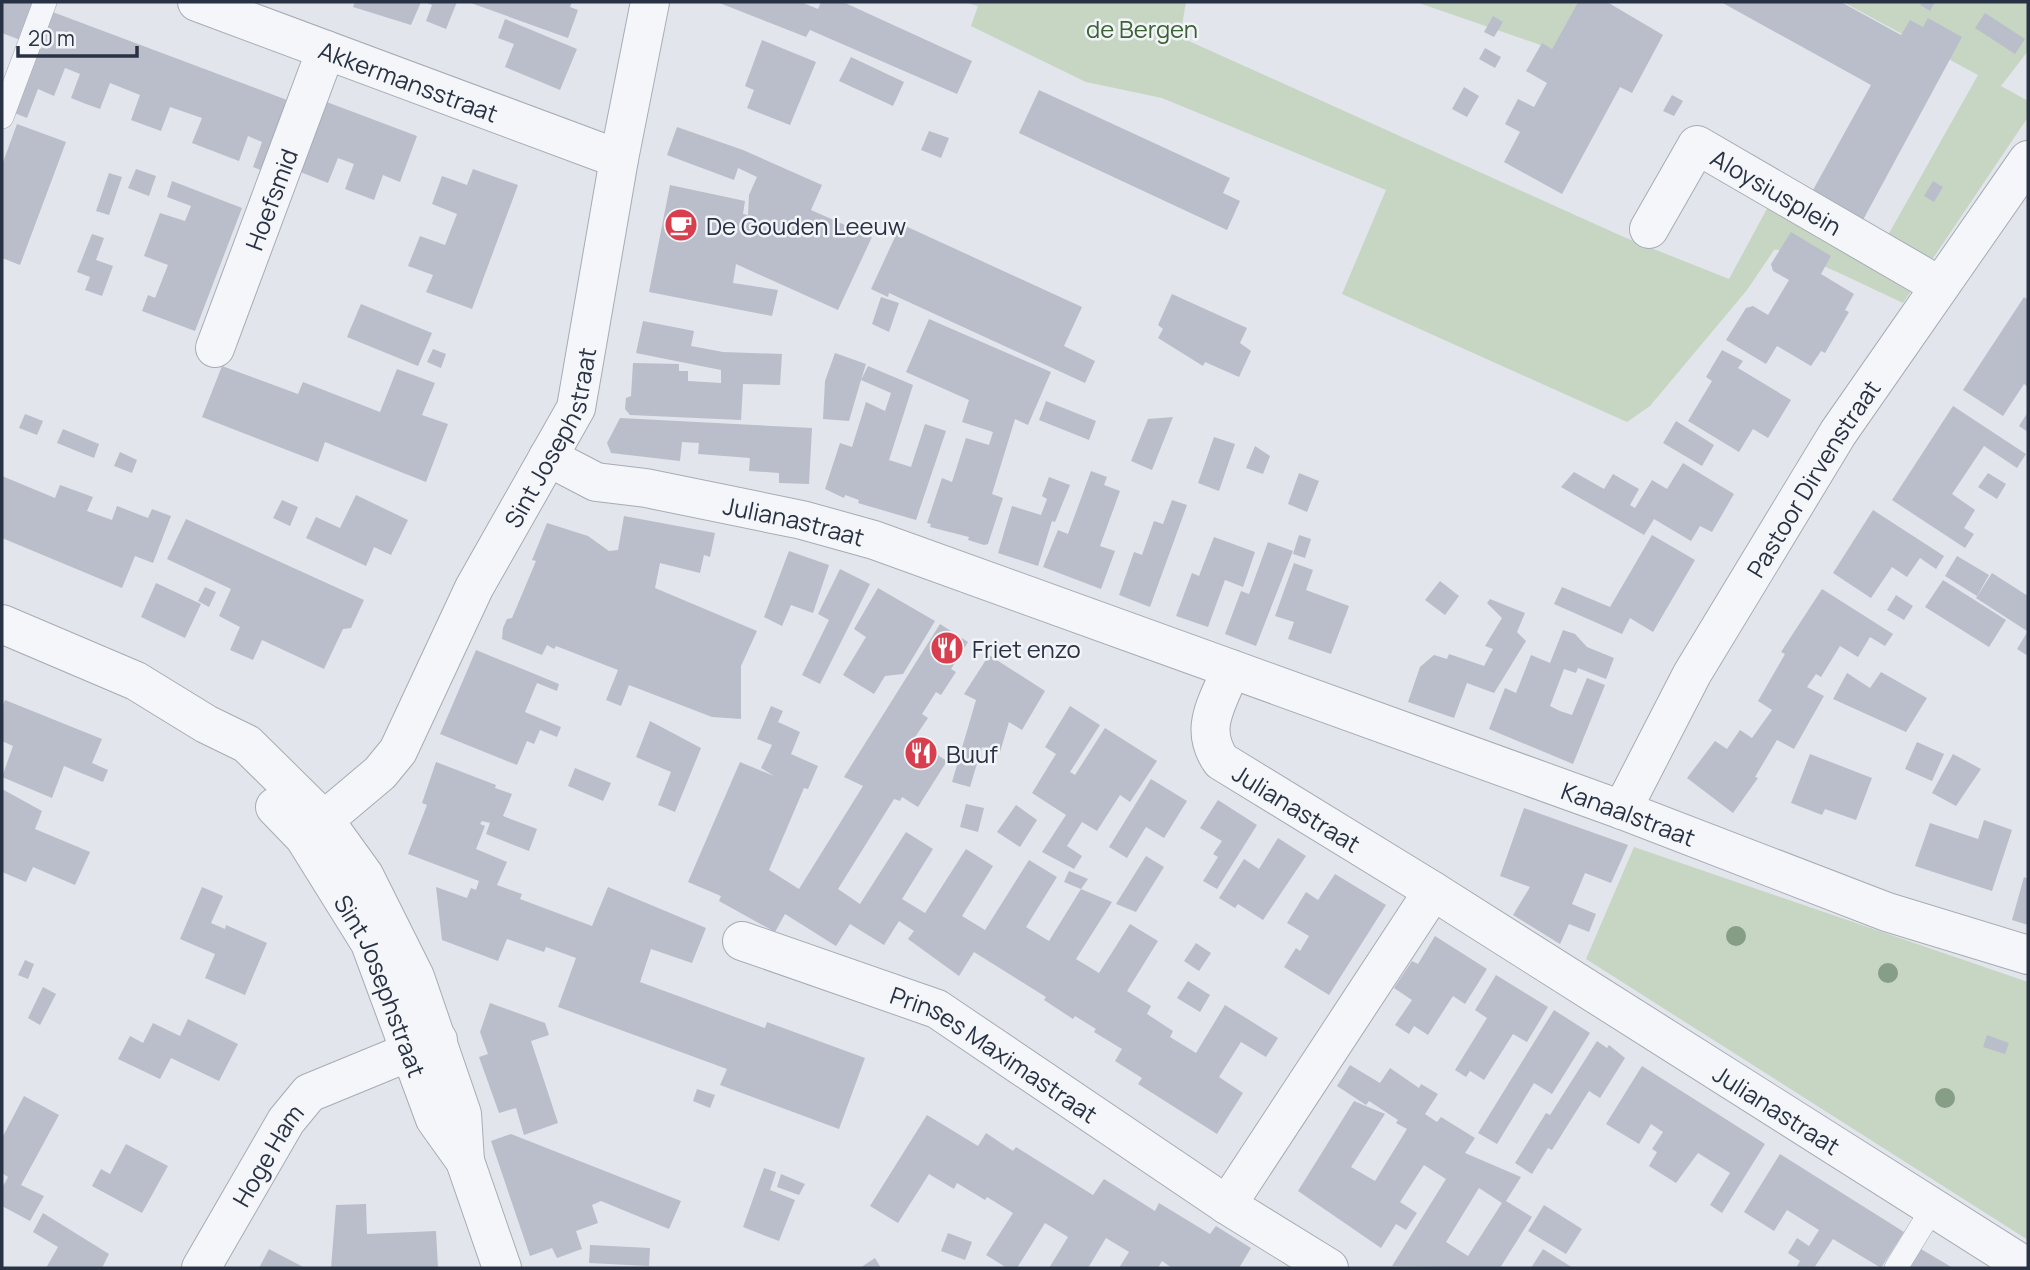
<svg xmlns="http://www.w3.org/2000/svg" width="2030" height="1270" font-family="Manrope,sans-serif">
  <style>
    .green { fill: #c6d6c2 }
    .building { fill: #b9beca; fill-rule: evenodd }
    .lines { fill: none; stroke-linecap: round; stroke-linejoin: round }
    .service-casing { stroke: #a6acb6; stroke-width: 24 }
    .minor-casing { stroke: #a6acb6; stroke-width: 40 }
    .tertiary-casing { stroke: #a6acb6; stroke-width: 40 }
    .service { stroke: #f5f6f9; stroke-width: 23 }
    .minor { stroke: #f5f6f9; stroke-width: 38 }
    .tertiary { stroke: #f5f6f9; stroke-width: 38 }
    .tree { fill: #869d86 }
    .labels { text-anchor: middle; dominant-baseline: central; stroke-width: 5; stroke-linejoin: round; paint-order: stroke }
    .park-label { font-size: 24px; fill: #3b6234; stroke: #f2f4f8 }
    .street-label { font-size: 24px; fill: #283245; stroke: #f2f4f8 }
    .poi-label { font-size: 24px; fill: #283245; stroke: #f2f4f8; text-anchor: start }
  </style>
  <rect width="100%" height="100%" fill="#e2e5eb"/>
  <path class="green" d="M964 2H1186L1180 37 1626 238 1729 279 1776 192 1883 244 1978 75 1843 2H2028V51L2001 86 2028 101V117L1903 303C1881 293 1790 247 1774 250L1747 290 1650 406 1627 422 1342 294 1386 190 1162 98 1086 82 971 26 978 6Z
    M1416 2H1578L1552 49Z
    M1634 847 2028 982V1240L1586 959Z"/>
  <path class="building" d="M2 2H38L23 41 2 33Z
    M355 2H421L411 25 353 7Z
    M424 2H457L446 29 426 21 432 5Z
    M468 2H572L570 7 578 10 568 38Z
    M717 2H801L818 9 821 2H843L972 61 957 94 810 30 806 37Z
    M1578 2H1607L1663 35 1632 93 1620 87 1562 194 1504 162 1520 132 1505 124 1518 99 1534 107 1547 83 1526 71 1542 43 1552 49Z
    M1721 2H1841L1901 35 1910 20 1923 27 1928 18 1962 37 1863 220 1813 190 1871 85Z
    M1922 2H1935L1930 11 1920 5Z
    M50 11 295 103 269 173 253 167 262 142 248 136 239 161 192 143 202 118 170 107 161 131 131 120 140 95 110 83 100 109 86 104 71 98 80 74 65 68 54 96 38 89 27 118 12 112Z
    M1985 13 2025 39 2015 54 1975 28Z
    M1493 16 1503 22 1494 37 1484 32Z
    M505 19 577 49 560 90 505 67 514 44 498 38Z
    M762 40 816 62 790 125 747 108 754 90 745 86Z
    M1485 48 1501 57 1495 68 1479 59Z
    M851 57 904 82 893 106 839 81Z
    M1464 87 1479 96 1467 117 1452 109Z
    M1039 90 1230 178 1223 193 1240 201 1227 230 1019 133Z
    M1672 95 1683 101 1674 116 1663 111Z
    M324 101 417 136 400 182 383 175 374 200 345 189 354 164 338 158 328 183 298 171Z
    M17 124 66 142 20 265 2 258V165Z
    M677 127 743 150 822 185 811 210 872 237 838 310 736 264 733 283 778 290 772 316 649 292 670 185 745 201 743 214 748 215 749 195 757 177 738 168 734 180 667 155Z
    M929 131 949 138 941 158 921 150Z
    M136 169 156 176 149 196 128 188Z
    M473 169 518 185 472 309 426 292 433 275 408 266 420 236 445 245 457 214 432 204 442 176 467 185Z
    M109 173 122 177 109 215 96 211Z
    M172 181 242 208 195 331 142 311 148 295 155 298 168 265 144 256 160 213 185 221 191 206 167 197Z
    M1933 181 1943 187 1934 202 1924 196Z
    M901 224 1082 307 1064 346 1095 361 1085 383 889 293 888 297 871 289Z
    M1791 232 1831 256 1821 274 1854 294 1845 310 1849 312 1825 353 1821 351 1811 366 1777 346 1766 364 1726 340 1746 308 1753 306 1768 315 1789 280 1773 271 1771 264Z
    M92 234 104 238 96 260 113 266 102 296 85 290 90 277 77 272Z
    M1172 294 1247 328 1240 343 1251 351 1239 377 1205 362 1203 366 1158 338 1163 329 1158 325Z
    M881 297 899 303 889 332 872 324Z
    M2024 297 2028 300V387L2024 384 2003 416 1963 390Z
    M361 304 432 333 418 366 347 337Z
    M929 319 1051 372 1028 425 1015 419 992 494 1003 498 988 544 984 545 968 540 969 537 930 527 931 524 927 523 942 478 952 482 966 438 989 445 993 432 962 422 969 400 906 372Z
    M643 321 694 331 691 346 723 352 782 354 780 385 743 384 741 420 630 415 625 409 626 398 631 396 633 363 679 364V371H688V381L721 383V370L636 353Z
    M433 349 446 354 441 368 427 362Z
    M1722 350 1743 361 1738 368 1791 400 1768 438 1753 429 1739 452 1688 421 1712 381 1706 377Z
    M835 353 866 364 861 380 868 366 913 385 889 460 911 467 925 424 946 431 916 520 858 503 859 500 845 495 844 498 825 489 840 443 852 447 866 402 885 411 891 393 861 380 849 421 823 419 825 381Z
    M222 366 298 394 303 382 380 412 397 369 435 383 422 415 448 424 426 482 325 442 318 462 202 417Z
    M1046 401 1096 421 1089 440 1039 420Z
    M1953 406 2026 454 2017 468 1984 446 1952 494 1975 510 1964 528 1974 534 1965 548 1892 500Z
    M2028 412V432L2019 426Z
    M25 414 43 421 37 435 19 428Z
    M1173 417 1152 470 1131 461 1148 419Z
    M620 418 812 428 809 484 779 483V473L749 471 750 458 698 454 699 443 682 442 680 461 611 453 607 443Z
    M1676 421 1714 445 1702 466 1663 443Z
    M63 429 99 444 94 458 57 443Z
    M1214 437 1235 444 1219 491 1198 483Z
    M1255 446 1270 456 1263 474 1246 468Z
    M120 452 137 460 132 473 114 466Z
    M1683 463 1734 494 1712 532 1700 526 1691 541 1654 519 1644 535 1561 487 1574 472 1604 489 1613 474 1639 489 1630 505 1635 508 1652 480 1667 489Z
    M1091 471 1107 477 1104 485 1120 491 1100 546 1115 551 1101 589 1043 567 1058 530 1068 534Z
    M1299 473 1319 481 1307 512 1288 504Z
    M1988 473 2006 484 1997 499 1978 487Z
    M2 476 55 498 60 485 93 497 87 511 112 520 117 506 148 518 152 509 171 516 153 563 135 556 122 588 2 538Z
    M1049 477 1070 485 1055 522 1052 521 1038 566 998 553 1012 506 1041 515 1047 499 1042 496Z
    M356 495 408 520 391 555 374 547 366 566 306 538 316 517 340 528Z
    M282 500 298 507 290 526 273 518Z
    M1172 500 1187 505 1150 607 1119 595 1134 552 1142 555 1154 521 1163 524Z
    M1873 510 1944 556 1936 569 1920 558 1907 577 1892 567 1871 598 1833 573Z
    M624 516 715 533 710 557 704 555 700 573 660 563 655 588 757 631 741 666V719L712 717 629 685 621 706 606 700 618 670 556 646 554 649 547 645 542 655 502 639 503 628 507 619 512 618 536 561 532 560 547 523 588 536 609 551 618 550Z
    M186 519 364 600 351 628 343 629 324 669 262 640 253 660 230 650 240 627 219 616 231 589 167 559Z
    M1299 535 1311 539 1305 558 1293 554Z
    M1652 535 1695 560 1653 632 1630 618 1622 634 1554 604 1562 587 1610 607Z
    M1214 537 1255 552 1243 587 1225 580 1208 627 1176 616 1192 573 1199 576Z
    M1268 542 1293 551 1256 646 1225 634 1241 591 1249 594Z
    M789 551 829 565 813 613 791 605 782 626 764 617Z
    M1957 556 1989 575 1977 596 1945 576Z
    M1294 563 1313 570 1306 590 1349 606 1331 654 1288 639 1294 622 1275 616Z
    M840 569 870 584 820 684 802 675 829 620 818 614Z
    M1992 573 2028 596 2027 631 1976 598Z
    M1943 580 2006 620 1989 647 1925 607Z
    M1440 581 1459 596 1445 615 1425 600Z
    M156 583 201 604 185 638 141 617Z
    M205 587 216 592 209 607 198 601Z
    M878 588 935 621 903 674 885 676 874 694 843 675 866 637 854 629Z
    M1822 589 1893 634 1885 646 1870 637 1858 657 1840 646 1821 677 1816 674 1807 687 1824 696 1794 749 1777 740 1755 777 1758 778 1733 813 1687 778 1715 741 1727 749 1740 730 1752 738 1772 710 1758 701 1785 654 1781 652Z
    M1896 595 1913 606 1904 620 1887 610Z
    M1490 599 1525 613 1517 632 1526 641 1494 693 1467 683 1454 718 1408 702 1420 667 1434 655 1447 659 1449 654 1484 666 1493 649 1485 646 1502 618 1487 603Z
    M940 624 968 642 951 669 956 672 941 695 936 692 922 714 928 718 913 740 947 761 918 807 902 797 900 801 894 799 838 889 860 904 906 832 933 849 902 899 925 913 966 849 993 866 962 916 985 930 1029 860 1057 877 1026 927 1049 941 1081 889 1112 902 1076 959 1099 973 1130 924 1158 941 1127 991 1151 1006 1147 1014 1173 1031 1170 1037 1196 1053 1225 1005 1278 1038 1266 1057 1241 1042 1219 1077 1243 1093 1217 1134 1138 1084 1142 1078 1115 1061 1122 1049 1094 1032 1096 1029 1075 1016 1073 1019 1044 1000 1046 997 974 952 959 976 908 939 914 931 899 921 884 945 850 924 836 946 785 914 775 932 719 901 721 896 688 882 740 762 774 776 761 768 772 745 757 739 771 706 783 711 778 722 800 732 791 754 818 766 808 789 804 788 769 870 799 889 863 786 844 777Z
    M1563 630 1575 634 1587 647 1614 658 1606 679 1578 668 1576 673 1564 669 1550 706 1560 711 1572 715 1587 678 1605 685 1573 764 1489 729 1505 688 1516 693 1531 655 1550 663Z
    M2028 631V656L2017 649Z
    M476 650 559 684 557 691 537 683 525 712 561 727 557 737 540 730 534 744 527 741 517 765 440 734Z
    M989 655 1045 691 1022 730 1009 722 1000 752 982 747 970 787 952 782 976 700 964 694Z
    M1881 672 1927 698 1906 732 1833 699 1847 673 1870 688Z
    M5 700 102 739 92 763 108 770 103 782 64 766 52 798 2 777 13 746 2 741V708Z
    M1070 706 1100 725 1070 772 1075 775 1105 728 1157 761 1130 802 1120 795 1097 831 1082 822 1067 846 1082 856 1074 869 1042 852 1066 815 1032 793 1056 754 1045 747Z
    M650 721 701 748 675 812 658 805 671 772 636 757Z
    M1917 742 1944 754 1932 781 1905 769Z
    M1810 754 1872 778 1856 820 1825 809 1822 815 1791 803Z
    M1953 754 1981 769 1956 806 1932 793Z
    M436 762 496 785 495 788 512 794 503 816 537 829 529 851 486 834 490 823 482 821 480 824 485 826 476 849 507 862 497 885 522 894 520 899 592 926 608 887 706 928 692 963 651 949 640 982 765 1028 767 1022 865 1058 839 1129 720 1085 727 1069 558 1007 576 958 546 947 544 952 507 939 498 961 442 940 436 887 467 898 471 888 476 890 479 881 408 854 427 805 422 803Z
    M575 768 611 783 603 801 568 786Z
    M1151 779 1187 801 1164 838 1146 827 1127 858 1109 847Z
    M2 789 42 811 35 829 90 852 75 885 33 867 26 882 2 872Z
    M1218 800 1257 825 1217 889 1203 881 1218 857 1213 854 1222 841 1200 828Z
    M966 804 984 808 978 832 960 827Z
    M1016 805 1037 820 1020 847 997 832Z
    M1524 808 1628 845 1611 883 1585 873 1572 904 1596 914 1589 932 1569 924 1560 944 1513 915 1530 887 1500 876Z
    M1984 820 2012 830 1992 891 1915 866 1930 823 1978 839Z
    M1278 838 1306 856 1263 920 1238 904 1235 908 1219 898 1244 859 1259 869Z
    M1146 856 1164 867 1136 912 1116 904Z
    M1069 871 1088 879 1081 889 1064 882Z
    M1335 874 1386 905 1329 995 1284 967 1296 948 1300 951 1309 936 1287 923 1306 892 1318 900Z
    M2024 877 2028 879V925L2012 920Z
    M202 887 223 896 211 923 225 929 226 925 267 943 245 995 205 978 215 954 180 939Z
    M1435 936 1487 969 1465 1004 1453 996 1428 1035 1414 1026 1409 1034 1395 1025 1412 1000 1394 988 1412 961 1418 964Z
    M1196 943 1211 953 1199 971 1184 961Z
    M25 960 34 964 28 979 18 975Z
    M1496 975 1548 1007 1527 1042 1513 1034 1484 1080 1470 1071 1466 1077 1455 1070 1487 1018 1475 1010Z
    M1188 981 1210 995 1200 1012 1177 998Z
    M43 987 56 994 40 1025 28 1018Z
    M490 1003 545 1023 549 1035 531 1041 558 1123 524 1135 516 1108 499 1113 479 1057 488 1054 480 1032Z
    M1554 1010 1590 1033 1552 1094 1534 1083 1497 1144 1478 1133Z
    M188 1019 238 1044 219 1081 171 1058 160 1079 118 1059 130 1036 143 1043 153 1023 180 1036Z
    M1987 1035 2009 1043 2005 1054 1983 1047Z
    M1597 1041 1607 1048 1609 1045 1625 1058 1600 1098 1589 1091 1552 1150 1548 1148 1532 1174 1515 1163 1546 1113 1550 1115Z
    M1350 1065 1380 1083 1390 1068 1419 1088 1421 1084 1438 1094 1425 1114 1437 1122 1441 1117 1475 1138 1465 1153 1521 1177 1506 1201 1532 1217 1500 1268 1392 1266 1446 1179 1424 1165 1400 1202 1417 1213 1406 1230 1396 1224 1381 1248 1298 1191 1354 1101 1385 1114 1351 1167 1375 1181 1407 1129 1396 1123 1398 1120 1369 1101 1366 1105 1337 1086ZM1479 1188 1502 1203 1468 1256 1446 1242Z
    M1642 1066 1765 1144 1722 1213 1710 1205 1730 1173 1698 1153 1676 1183 1649 1166 1657 1152 1652 1149 1663 1132 1651 1124 1639 1144 1606 1124Z
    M697 1089 715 1095 710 1108 693 1101Z
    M24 1096 59 1115 21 1185 44 1196 30 1221 2 1206V1188L8 1177 2 1173V1138Z
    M927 1115 978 1146 986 1133 1013 1151 1016 1147 1093 1195 1104 1179 1155 1211 1159 1203 1210 1234 1216 1226 1251 1248 1239 1268H1172L1162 1261 1158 1268H1119L1129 1252 1106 1238 1088 1268H1049L1068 1237 1045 1223 1017 1268H1007L986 1255 1013 1213 987 1197 985 1200 957 1183 954 1189 929 1174 898 1223 870 1206Z
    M511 1134 681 1201 669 1229 601 1201 592 1205 598 1223 576 1231 582 1249 557 1258 552 1248 530 1256 491 1141Z
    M126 1144 168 1166 142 1213 92 1186 101 1169 110 1174Z
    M1780 1154 1904 1232 1881 1268 1833 1239 1814 1268H1796L1800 1261 1788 1253 1797 1238 1809 1246 1819 1230 1787 1210 1774 1231 1744 1212Z
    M764 1168 776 1172 770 1190 795 1200 779 1241 743 1227Z
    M781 1174 805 1184 799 1195 777 1187Z
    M366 1204 367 1234 436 1231 438 1268H331L336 1205Z
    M1544 1205 1582 1229 1566 1254 1528 1231Z
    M43 1213 109 1254 102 1268H46L58 1247 33 1232Z
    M948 1233 972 1242 965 1260 941 1251Z
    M590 1245 650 1248 649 1266 589 1263Z
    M269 1249 305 1268H259Z
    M1543 1249 1573 1268H1531Z
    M1921 1249 1953 1268H1909Z
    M875 1258 881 1268H860Z"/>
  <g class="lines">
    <defs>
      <path id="service" d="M2 117 45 2
        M1896 1268 1934 1206"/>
      <g id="minor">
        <path id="s1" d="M197 2 619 159"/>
        <path id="s2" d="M1649 229 1697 145 1940 286"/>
        <path id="s3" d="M215 348 326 50"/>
        <path id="s4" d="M548 457 596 482 646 488 802 520 874 540 1622 810 1887 912 2028 955"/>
        <path id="s5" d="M1231 669C1218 703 1198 728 1221 761L1433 891 2028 1268"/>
        <path id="s6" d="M1622 810 1692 674 1838 433 2028 160"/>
        <path id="s7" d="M304 837 380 773 398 751 474 588 576 408 619 159 650 2"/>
        <path id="s8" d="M742 941 937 1009 1227 1205 1329 1268"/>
        <path d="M1227 1205 1433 891"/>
        <path id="s9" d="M201 1268 286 1121 309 1093 438 1040"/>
      </g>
      <g id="tertiary">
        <path d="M2 624 136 681 206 724 247 744 325 821 364 875 415 977 462 1114 465 1161"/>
        <path id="s10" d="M275 807 304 837 370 943 435 1119 465 1161 502 1268"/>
      </g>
    </defs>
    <use href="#service" class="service-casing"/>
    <use href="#minor" class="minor-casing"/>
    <use href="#tertiary" class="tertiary-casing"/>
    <use href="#service" class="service"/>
    <use href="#minor" class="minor"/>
    <use href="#tertiary" class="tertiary"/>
  </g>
  <g class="tree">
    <circle cx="1736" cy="936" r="10"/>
    <circle cx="1888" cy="973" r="10"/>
    <circle cx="1945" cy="1098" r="10"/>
  </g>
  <defs>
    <symbol id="cafe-disc" viewBox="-11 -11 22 22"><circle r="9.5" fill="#d93e4e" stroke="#f2f4f8"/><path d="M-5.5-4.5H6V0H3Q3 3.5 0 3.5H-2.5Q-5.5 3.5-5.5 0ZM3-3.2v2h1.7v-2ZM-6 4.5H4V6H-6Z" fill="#fff"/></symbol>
    <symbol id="restaurant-disc" viewBox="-11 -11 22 22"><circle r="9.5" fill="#d93e4e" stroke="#f2f4f8"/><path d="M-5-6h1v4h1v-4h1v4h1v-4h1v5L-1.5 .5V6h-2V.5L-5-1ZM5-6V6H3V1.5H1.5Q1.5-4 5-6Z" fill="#fff"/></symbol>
  </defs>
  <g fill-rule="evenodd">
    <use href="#cafe-disc" x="662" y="206" width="38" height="38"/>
    <use href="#restaurant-disc" x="928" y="629" width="38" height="38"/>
    <use href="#restaurant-disc" x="902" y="734" width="38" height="38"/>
  </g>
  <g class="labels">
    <g class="park-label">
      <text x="1142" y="28">de Bergen</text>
    </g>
    <g class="street-label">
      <text stroke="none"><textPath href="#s1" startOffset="226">Akkermansstraat</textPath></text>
      <text stroke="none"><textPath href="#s2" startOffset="189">Aloysiusplein</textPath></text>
      <text stroke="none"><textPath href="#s3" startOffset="159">Hoefsmid</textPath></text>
      <text stroke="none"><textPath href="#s7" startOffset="478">Sint Josephstraat</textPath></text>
      <text stroke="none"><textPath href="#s6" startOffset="383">Pastoor Dirvenstraat</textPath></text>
      <text stroke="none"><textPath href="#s4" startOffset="256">Julianastraat</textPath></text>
      <text stroke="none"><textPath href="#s5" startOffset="187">Julianastraat</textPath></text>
      <text stroke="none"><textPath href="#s4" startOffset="1141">Kanaalstraat</textPath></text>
      <text stroke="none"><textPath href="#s10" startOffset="210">Sint Josephstraat</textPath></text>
      <text stroke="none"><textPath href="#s8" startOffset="278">Prinses Maximastraat</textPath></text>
      <text stroke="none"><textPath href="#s5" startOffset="754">Julianastraat</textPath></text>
      <text stroke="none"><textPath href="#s9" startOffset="131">Hoge Ham</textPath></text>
    </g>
    <g class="poi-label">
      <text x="706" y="225">De Gouden Leeuw</text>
      <text x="972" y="648">Friet enzo</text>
      <text x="946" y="753">Buuf</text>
    </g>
  </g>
  <rect width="2030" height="1270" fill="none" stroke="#283245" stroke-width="7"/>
  <path d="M18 46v10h119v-10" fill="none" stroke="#283245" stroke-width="3.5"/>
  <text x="28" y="46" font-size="21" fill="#283245" stroke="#f2f4f8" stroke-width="5" paint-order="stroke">20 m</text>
</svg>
